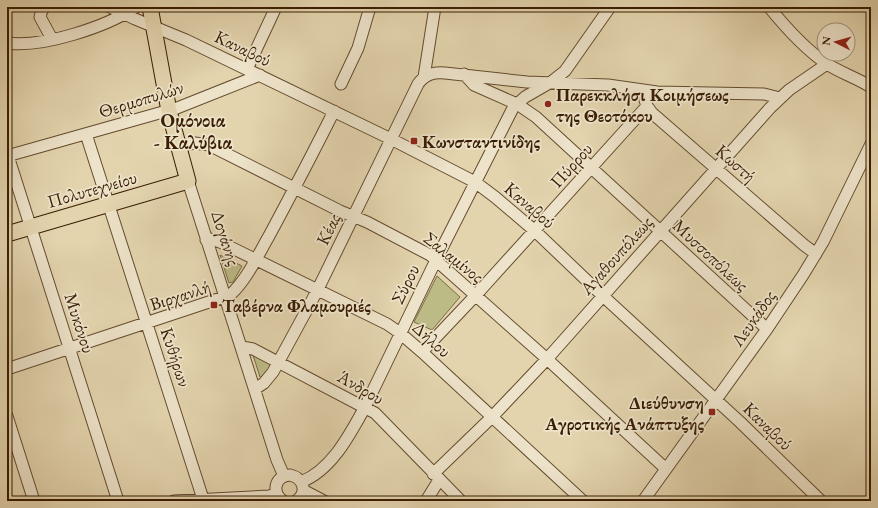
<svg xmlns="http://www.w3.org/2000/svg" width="878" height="508" font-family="'EB Garamond',serif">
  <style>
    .green { fill: #bcba85; stroke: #7a6c44 }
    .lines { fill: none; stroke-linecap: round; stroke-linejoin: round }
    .minor-casing { stroke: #644b2e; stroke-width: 13 }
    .major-casing { stroke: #391d03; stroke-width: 17 }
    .minor { stroke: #ede3ca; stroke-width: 11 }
    .major { stroke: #e3d4ae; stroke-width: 15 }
    .poi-dot { fill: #8f2418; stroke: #ede3ca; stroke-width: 1.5 }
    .labels { text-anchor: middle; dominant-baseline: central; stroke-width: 3.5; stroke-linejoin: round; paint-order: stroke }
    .street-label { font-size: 18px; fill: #391d03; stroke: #ede3ca }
    .poi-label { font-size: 18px; font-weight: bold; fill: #391d03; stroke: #ede3ca; text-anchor: start }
    .neighbourhood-label { font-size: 19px; font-weight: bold; fill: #391d03; stroke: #ede3ca }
  </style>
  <rect width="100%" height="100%" fill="#e3d4ae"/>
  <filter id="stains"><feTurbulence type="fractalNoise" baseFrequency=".005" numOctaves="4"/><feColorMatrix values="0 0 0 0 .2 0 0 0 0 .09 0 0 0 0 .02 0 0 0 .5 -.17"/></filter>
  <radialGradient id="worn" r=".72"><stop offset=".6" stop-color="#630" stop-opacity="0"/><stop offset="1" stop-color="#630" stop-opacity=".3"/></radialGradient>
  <path class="green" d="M220 255 242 266 233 282 229 283Z
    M437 276 460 297 432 330 414 322Z
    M253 355 271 364 273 366 263 377H260Z"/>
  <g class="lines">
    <defs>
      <path id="minor" d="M45 7 42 10 40 17 52 39
        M110 7 135 19 186 40 391 139 475 182 495 197 535 231 603 296 740 422 821 501
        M769 7C786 28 805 49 827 64 841 73 857 78 871 87
        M7 43C42 48 106 27 136 7
        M247 69 276 7
        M464 74 474 85 517 104 536 117 767 329
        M424 77 435 7
        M341 84 358 48 370 7
        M645 100 647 106 652 113 804 245 816 254
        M86 134 203 499
        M178 146 195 143 209 145 340 211 367 222 430 255 547 359 666 469
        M7 156 177 108 260 75
        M8 156 118 501
        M188 181 277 460 284 476
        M206 240 210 239 220 242 387 324 400 333 422 352 583 501
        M242 347 253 349 375 413 461 501
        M422 352 476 295 647 106
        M7 369 230 295C246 281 258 255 269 236 291 195 313 153 334 111
        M255 389 264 383 273 372 317 291 418 84C425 74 434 72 445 73L527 82 608 85 657 92 764 94 780 98
        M7 416 34 501
        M433 474 492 417 547 359 770 108 789 90 827 64
        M301 482C332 470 350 434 365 407L436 260 513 108 525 97 551 82 565 71 610 7
        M303 490 324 501
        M174 501 269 496 276 494
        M283 501C271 492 275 476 290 475 304 478 308 493 296 501
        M426 501 439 480
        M643 501 767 329 803 275 823 242 871 144"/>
      <path id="major" d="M7 234 188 181 169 111 150 7"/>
    </defs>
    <use href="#minor" class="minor-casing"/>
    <use href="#major" class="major-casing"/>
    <use href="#minor" class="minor"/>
    <use href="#major" class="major"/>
  </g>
  <g class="poi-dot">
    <circle cx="548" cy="104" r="4"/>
    <rect x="410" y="137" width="8" height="8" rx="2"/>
    <rect x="210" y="301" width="8" height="8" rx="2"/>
    <rect x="708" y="408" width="8" height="8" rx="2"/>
  </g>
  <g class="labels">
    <g class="street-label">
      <text transform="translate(243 48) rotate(26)">Καναβού</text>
      <text transform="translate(141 99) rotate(-17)">Θερμοπυλών</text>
      <text transform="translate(736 163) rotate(41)">Κωστή</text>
      <text transform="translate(571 165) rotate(-48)">Πύρρου</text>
      <text transform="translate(92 189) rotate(-16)">Πολυτεχνείου</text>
      <text transform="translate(530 205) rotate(41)">Καναβού</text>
      <text transform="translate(328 229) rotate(-64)">Κέας</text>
      <text transform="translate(226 238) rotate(72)">Δογάνης</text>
      <text transform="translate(616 255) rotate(-48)">Αγαθουπόλεως</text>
      <text transform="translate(711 255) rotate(43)">Μυσσοπόλεως</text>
      <text transform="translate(454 257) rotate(38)">Σαλαμίνος</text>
      <text transform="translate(405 284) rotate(-64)">Σύρου</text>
      <text transform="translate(180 295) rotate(-18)">Βιρχανλή</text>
      <text transform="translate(753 318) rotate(-55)">Λευκάδος</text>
      <text transform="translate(80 323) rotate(72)">Μυκόνου</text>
      <text transform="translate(432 339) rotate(42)">Δήλου</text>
      <text transform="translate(176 357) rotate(72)">Κυθήρων</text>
      <text transform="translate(361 387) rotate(30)">Άνδρου</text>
      <text transform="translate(768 426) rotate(44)">Καναβού</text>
    </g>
    <g class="poi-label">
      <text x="556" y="94">Παρεκκλήσι Κοιμήσεως<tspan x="556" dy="21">της Θεοτόκου</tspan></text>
      <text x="422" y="141">Κωνσταντινίδης</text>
      <text x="222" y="305">Ταβέρνα Φλαμουριές</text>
      <text x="704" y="402" text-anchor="end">Διεύθυνση<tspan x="704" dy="21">Αγροτικής Ανάπτυξης</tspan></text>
    </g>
    <g class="neighbourhood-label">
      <text x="193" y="120">Ομόνοια<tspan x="193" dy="22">- Καλύβια</tspan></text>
    </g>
  </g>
  <rect width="878" height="508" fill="none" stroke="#e3d4ae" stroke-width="24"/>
  <rect x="8" y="8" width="862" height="492" fill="none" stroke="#391d03" stroke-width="2"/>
  <rect x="12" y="12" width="854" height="484" fill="none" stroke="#391d03"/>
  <g transform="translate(836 42) rotate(276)"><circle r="19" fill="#ede3ca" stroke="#a5947a"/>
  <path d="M0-3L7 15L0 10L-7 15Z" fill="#8f2418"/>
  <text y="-6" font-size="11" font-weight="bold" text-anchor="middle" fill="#391d03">N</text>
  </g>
  <rect width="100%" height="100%" filter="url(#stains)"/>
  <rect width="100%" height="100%" fill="url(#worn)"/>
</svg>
